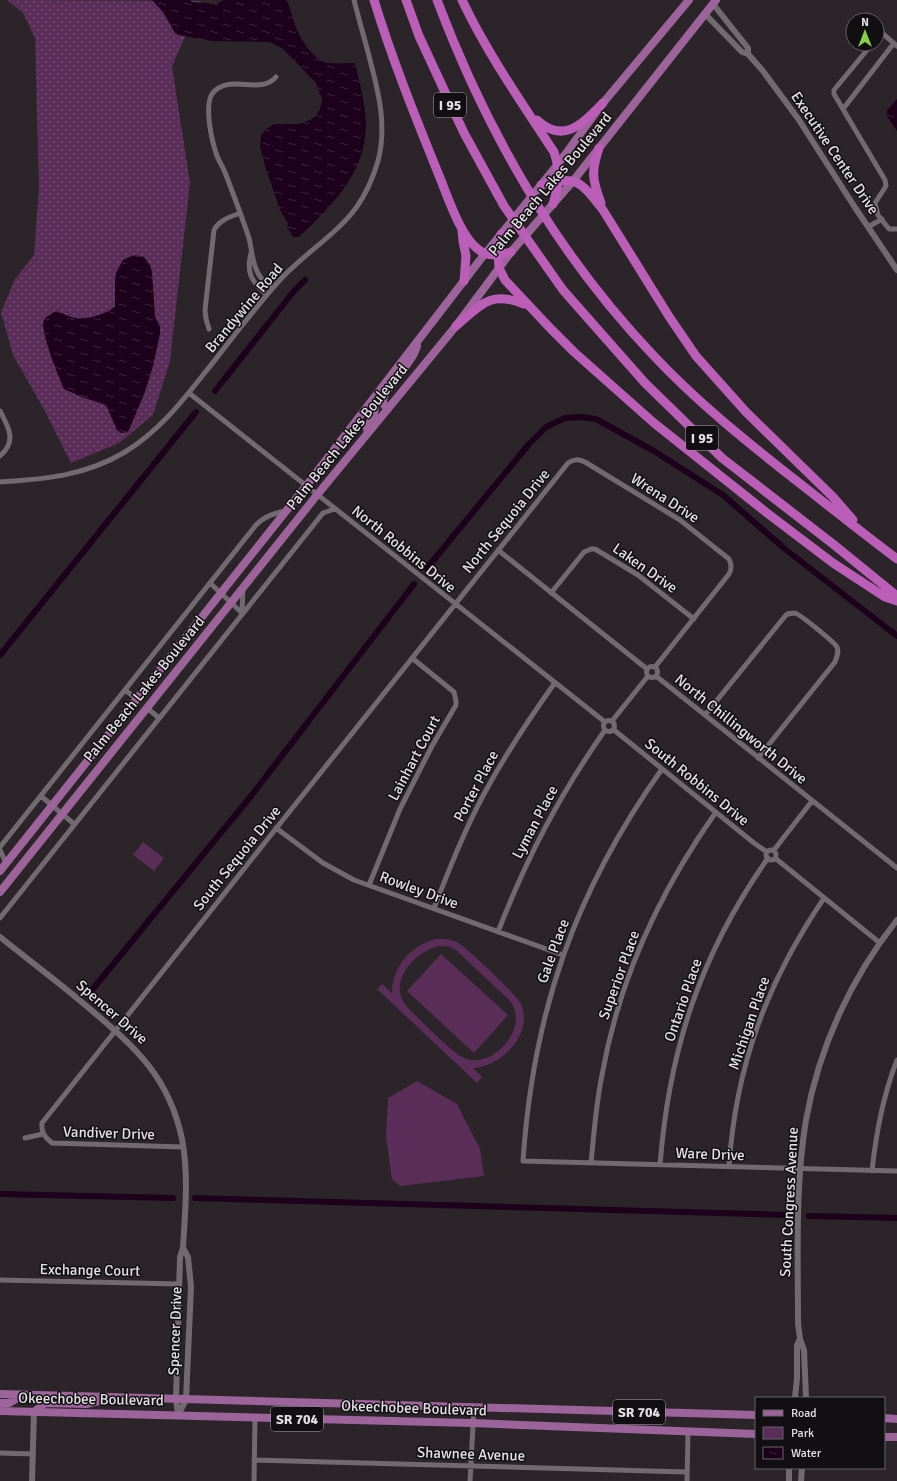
<svg xmlns="http://www.w3.org/2000/svg" width="897" height="1481" font-family="Signika,sans-serif">
  <style>
    .grass { fill: url(#grass-dots) }
    .green { fill: #5b2d59; fill-rule: evenodd }
    .water { fill: url(#water-ripples) }
    .lines { fill: none; stroke-linecap: round; stroke-linejoin: round }
    .canal { stroke: #1c001c; stroke-width: 6 }
    .minor { stroke: #716a70; stroke-width: 5 }
    .tertiary { stroke: #716a70; stroke-width: 6 }
    .primary { stroke: #9d639b; stroke-width: 8 }
    .motorway { stroke: #bb5eb8; stroke-width: 9 }
    .labels { text-anchor: middle; dominant-baseline: central; stroke-width: 3; stroke-linejoin: round; paint-order: stroke }
    .shield { fill: #120f12; stroke: #a4a1a4; stroke-width: 1 }
    .shield-label { font-size: 14px; font-weight: bold; fill: #e3dfe3 }
    .street-label { font-size: 15px; fill: #e3dfe3; stroke: #120f12 }
  </style>
  <defs>
    <pattern id="grass-dots" width="8" height="8" patternUnits="userSpaceOnUse"><rect width="8" height="8" fill="#5b2d59"/><path d="M2 2h.1M6 6h.1" fill="none" stroke="#724b71" stroke-width="1.8" stroke-linecap="round"/></pattern>
    <pattern id="water-ripples" width="26" height="14" patternUnits="userSpaceOnUse"><rect width="26" height="14" fill="#1c001c"/><path d="M2 4q2-2 4 0t4 0M15 11q2-2 4 0t4 0" fill="none" stroke="#3d253d"/></pattern>
  </defs>
  <rect width="100%" height="100%" fill="#2b252a"/>
  <path class="grass" d="M7 0 201 1 172 66 190 183 170 361 153 415 119 443 71 463 46 413 13 355 1 312 15 279 34 255 39 188 35 38 23 13Z"/>
  <path class="green" d="M143 842 164 858 154 871 133 855Z
    M436 939C443 938 450 939 457 942 466 947 517 995 521 1004 534 1034 501 1067 473 1068L482 1077 477 1083 377 989 382 984 392 993C392 967 411 945 436 939ZM440 946 450 947 457 951 509 1000C531 1024 496 1068 467 1059 454 1056 419 1018 407 1007 386 983 415 950 440 946Z
    M441 954 508 1015 474 1053 407 991Z
    M417 1081 457 1104 480 1149 484 1176 400 1186 392 1179 386 1136 388 1098Z"/>
  <path class="water" d="M152 0H189L192 2 216 4 224 0H286C292 10 293 22 298 32 303 43 315 60 327 63 336 64 346 63 355 63 360 84 366 106 366 127 364 176 331 206 299 237H293L287 227 288 224 280 210 266 169 260 147 261 136 265 130 274 124H298L310 120 316 116 320 109 322 99 316 83 282 48 269 42 211 41 179 35 175 33 163 12Z
    M897 99V131L887 116V110Z
    M134 255 144 257 150 265 152 272 155 317 160 326V334L153 366 145 392 128 432 121 433 117 430 106 405 82 397 64 389C59 377 39 330 44 320 46 316 52 314 56 311 62 313 69 317 75 318 86 320 108 314 115 306V280L116 273 123 260Z"/>
  <g class="lines">
    <path class="canal" d="M215 391 294 291 305 280
      M427 568 529 444 546 427 565 418 581 417 596 419 654 451 723 495 785 549 897 636
      M0 655 196 412
      M92 990 251 796 414 584
      M0 1194 173 1198
      M195 1198 787 1215
      M809 1216 897 1218"/>
    <path class="minor" d="M877 38 881 32 897 46
      M872 44 834 90V94L885 180 886 186 875 203 878 215 889 229H897
      M843 109 894 43
      M868 227 882 219
      M251 253C246 273 251 281 267 295
      M272 289C267 284 261 280 258 273 252 263 252 250 249 238 242 217 234 196 226 175 224 169 220 163 217 156 212 142 204 107 212 94 228 72 260 96 276 77
      M209 329 206 319 205 310 214 230C219 220 230 217 240 213
      M189 393 605 722
      M0 411C9 428 17 441 0 456
      M0 482C46 479 85 476 125 452 158 432 180 404 203 375 228 344 252 311 279 281 302 255 335 236 356 208 366 194 373 178 378 161 387 126 379 94 370 60 365 40 359 20 354 0
      M498 550 647 669
      M210 583 242 613
      M551 593 584 552 591 549H595L638 575 694 619
      M242 613 243 588
      M646.5 672a5.5 5.5 0 1 1 11 0a5.5 5.5 0 1 1-11 0Z
      M656 676 897 868
      M125 690 137 699
      M147 708 159 718
      M705 715 786 615C789 613 792 613 795 613 801 615 834 642 837 647 839 652 837 657 835 662L758 758
      M603.5 726a5.5 5.5 0 1 1 11 0a5.5 5.5 0 1 1-11 0Z
      M612 721 648 676
      M614 730 754 843 767 852
      M662 769C575 891 533 1012 523 1161L897 1171
      M41 796 74 824
      M276 828 323 863 354 880 563 955
      M0 847 256 525C265 516 273 514 285 511
      M766 855a5 5 0 1 1 10 0a5 5 0 1 1-10 0Z
      M0 850 6 863
      M774 850 812 801
      M775 858 880 943
      M369 885 400 809 432 746 456 705V701L454 692 412 658
      M434 908C449 870 464 831 484 794 505 755 529 719 554 684
      M0 918 323 513 335 509
      M498 932C527 857 559 796 605 730
      M25 1138 43 1134
      M183 1147 52 1143C45 1137 41 1133 42 1123 217 903 392 682 568 463 574 459 578 459 585 462L680 520 729 559C732 565 732 569 729 574L655 667
      M591 1163C594 1133 596 1104 602 1075 619 979 660 891 716 812
      M660 1165C669 1049 701 953 768 858
      M729 1166C736 1065 767 982 824 898
      M872 1171C876 1133 883 1096 897 1060
      M0 1280 179 1284
      M0 1453 33 1454
      M254 1460 687 1472
      M254 1481 255 1417
      M470 1481 474 1407
      M687 1481 688 1432"/>
    <path class="tertiary" d="M713 4 748 48V54
      M705 14 742 52 748 54 763 71 799 120 854 206 897 270
      M0 937C30 961 61 984 90 1009 136 1048 169 1077 182 1139 189 1175 185 1212 183 1248L180 1257 176 1399 178 1415
      M795 1398 797 1378V1345L800 1339
      M806 1398 804 1350 800 1339 798 1323C798 1255 795 1186 806 1120 819 1047 851 978 897 920
      M178 1415 186 1400 191 1287 188 1257 183 1248
      M32 1481 34 1412
      M789 1481V1468
      M801 1481 802 1468"/>
    <path class="primary" d="M388 409C385 406 383 405 383 401 383 388 413 364 417 346
      M367 429C370 420 380 410 371 402
      M0 871 306 486 480 260 558 164 603 103 689 0
      M0 892 317 495 456 326 511 252 573 181 716 0
      M0 1394 756 1415
      M0 1403H9L23 1395
      M0 1411 472 1423 756 1434
      M34 1412 45 1403 86 1404 103 1400
      M884 1418 897 1419
      M884 1437H897"/>
    <path class="motorway" d="M374 0C392 59 415 116 438 173 447 194 460 237 479 250 488 257 500 255 511 252
      M406 0 419 36 464 133 504 206 563 290 645 383 722 458 833 544 897 596
      M437 0C486 130 557 254 653 355 697 402 747 442 798 482 831 508 864 534 897 559
      M462 0C487 53 522 103 554 152 561 173 559 184 553 204
      M537 120C564 145 583 123 603 103
      M599 148C591 172 592 179 601 203
      M541 185C577 175 580 181 603 210L670 318 696 356 746 412 833 497 853 520
      M462 230 463 241 466 256 464 281
      M501 234 498 255 499 268 505 280 550 328 574 352 654 423 767 513 833 563 885 597 897 601
      M456 326C481 305 490 290 524 304"/>
  </g>
  <g class="labels">
    <g class="shield">
      <rect x="434" y="93" width="32" height="24" rx="3"/>
      <rect x="686" y="426" width="32" height="24" rx="3"/>
      <rect x="613" y="1400" width="52" height="24" rx="3"/>
      <rect x="271" y="1407" width="52" height="24" rx="3"/>
    </g>
    <g class="shield-label">
      <text x="450" y="105">I 95</text>
      <text x="702" y="438">I 95</text>
      <text x="639" y="1412">SR 704</text>
      <text x="297" y="1419">SR 704</text>
    </g>
    <g class="street-label">
      <text transform="translate(835 153) rotate(56)">Executive Center Drive</text>
      <text transform="translate(550 184) rotate(-50)">Palm Beach Lakes Boulevard</text>
      <text transform="translate(244 308) rotate(-50)">Brandywine Road</text>
      <text transform="translate(347 437) rotate(-51)">Palm Beach Lakes Boulevard</text>
      <text transform="translate(665 498) rotate(33)">Wrena Drive</text>
      <text transform="translate(506 521) rotate(-51)">North Sequoia Drive</text>
      <text transform="translate(404 549) rotate(39)">North Robbins Drive</text>
      <text transform="translate(645 568) rotate(35)">Laken Drive</text>
      <text transform="translate(144 689) rotate(-51)">Palm Beach Lakes Boulevard</text>
      <text transform="translate(741 729) rotate(39)">North Chillingworth Drive</text>
      <text transform="translate(414 758) rotate(-62)">Lainhart Court</text>
      <text transform="translate(697 782) rotate(39)">South Robbins Drive</text>
      <text transform="translate(476 786) rotate(-62)">Porter Place</text>
      <text transform="translate(535 822) rotate(-62)">Lyman Place</text>
      <text transform="translate(237 858) rotate(-51)">South Sequoia Drive</text>
      <text transform="translate(419 890) rotate(20)">Rowley Drive</text>
      <text transform="translate(553 951) rotate(-70)">Gale Place</text>
      <text transform="translate(619 975) rotate(-70)">Superior Place</text>
      <text transform="translate(683 1000) rotate(-71)">Ontario Place</text>
      <text transform="translate(112 1012) rotate(41)">Spencer Drive</text>
      <text transform="translate(749 1023) rotate(-71)">Michigan Place</text>
      <text transform="translate(109 1133) rotate(2)">Vandiver Drive</text>
      <text transform="translate(710 1154) rotate(2)">Ware Drive</text>
      <text transform="translate(789 1202) rotate(-87)">South Congress Avenue</text>
      <text transform="translate(90 1270) rotate(1)">Exchange Court</text>
      <text transform="translate(175 1331) rotate(-88)">Spencer Drive</text>
      <text transform="translate(91 1399) rotate(1)">Okeechobee Boulevard</text>
      <text transform="translate(414 1408) rotate(2)">Okeechobee Boulevard</text>
      <text transform="translate(471 1454) rotate(2)">Shawnee Avenue</text>
    </g>
  </g>
  <rect x="755" y="1397" width="130" height="72" fill="#120f12" stroke="#666266"/>
  <rect x="763" y="1410" width="20" height="6" fill="#9d639b" stroke="#666266"/>
  <text x="791" y="1417" font-size="12" fill="#e3dfe3">Road</text>
  <rect x="763" y="1427" width="20" height="12" fill="#5b2d59" stroke="#666266"/>
  <text x="791" y="1437" font-size="12" fill="#e3dfe3">Park</text>
  <rect x="763" y="1447" width="20" height="12" fill="url(#water-ripples)" stroke="#666266"/>
  <text x="791" y="1457" font-size="12" fill="#e3dfe3">Water</text>
  <g transform="translate(865 32)"><circle r="19" fill="#120f12" stroke="#666266"/>
  <path d="M0-3L7 15L0 10L-7 15Z" fill="#87cf4a"/>
  <text y="-6" font-size="11" font-weight="bold" text-anchor="middle" fill="#e3dfe3">N</text>
  </g>
</svg>
